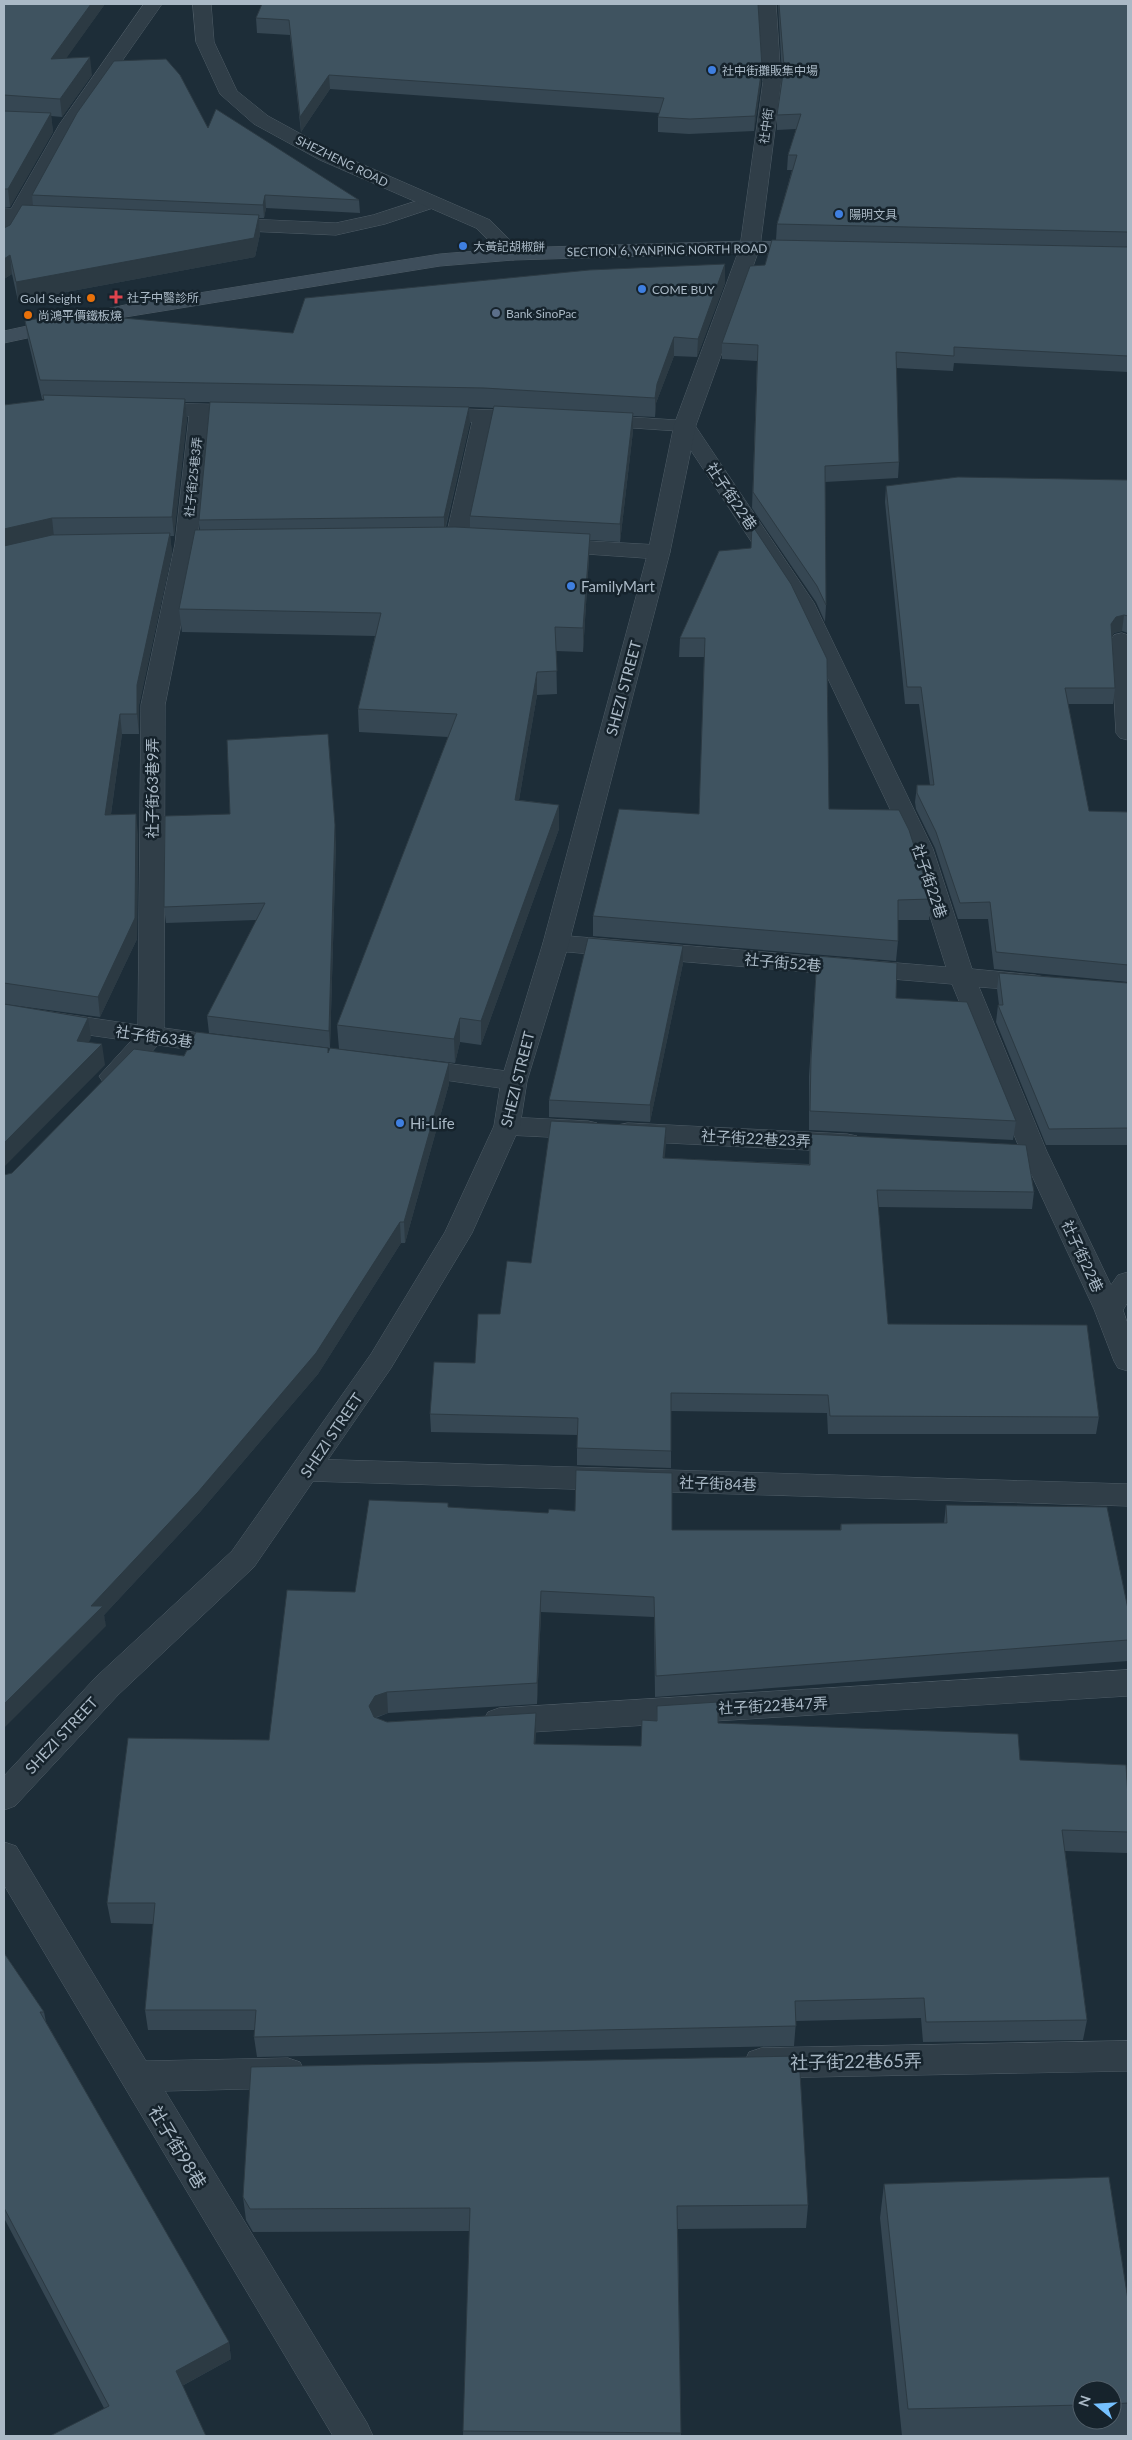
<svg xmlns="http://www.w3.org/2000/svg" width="1132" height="2440" font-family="Lato,'Noto Sans TC',sans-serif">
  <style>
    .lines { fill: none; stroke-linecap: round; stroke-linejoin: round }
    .lane-casing { stroke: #4e5c66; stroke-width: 1 }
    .street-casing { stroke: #4e5c66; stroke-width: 1 }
    .secondary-casing { stroke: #4e5c66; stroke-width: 1 }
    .lane { fill: #303e48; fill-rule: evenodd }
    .street { fill: #303e48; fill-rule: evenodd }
    .secondary { fill: #3e4e5b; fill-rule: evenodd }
    .wall { fill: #364753; fill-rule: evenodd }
    .shaded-wall { fill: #2c3a43 }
    .building { fill: #3f5360; stroke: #2c3a43 }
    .shop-dot { fill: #3f7fe0; stroke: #16232c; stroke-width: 2 }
    .health-dot { fill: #e0444e; stroke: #16232c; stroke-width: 2 }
    .food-dot { fill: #e8710a; stroke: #16232c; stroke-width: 2 }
    .service-dot { fill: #5c6f8a; stroke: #16232c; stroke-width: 2 }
    .labels { text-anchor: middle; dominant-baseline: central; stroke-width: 5; stroke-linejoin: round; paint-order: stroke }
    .far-poi-label { font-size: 12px; fill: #aab9c6; stroke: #16232c; text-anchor: start }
    .far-street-label { font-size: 12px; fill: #aab9c6; stroke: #16232c }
    .street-label { font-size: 15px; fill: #aab9c6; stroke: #16232c }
    .poi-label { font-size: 15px; fill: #aab9c6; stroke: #16232c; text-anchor: start }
    .near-street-label { font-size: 18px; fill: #aab9c6; stroke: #16232c }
  </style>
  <rect width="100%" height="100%" fill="#1d2d38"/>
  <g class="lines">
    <defs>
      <path id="lane" d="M144 4H162L77 125 30 210 59 213 62 217 59 221 23 222 11 243 4 245V209H11L59 125Z
        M432 196 439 198 442 202 439 206 385 224 336 235 223 230 216 228 213 224 216 220 223 218 336 223 373 215Z
        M149 403 246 405 253 407 256 411 253 415 210 417 197 544 165 705 164 1028 227 1037 236 1040 240 1046 236 1052 227 1055 158 1045C143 1060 126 1089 103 1082L99 1076 131 1041 4 1023V1005L138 1025 141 705 175 544 189 416 142 413 139 409 142 405Z
        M431 408 528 411 535 413 538 417 535 421 528 423 493 422 467 541 464 546 456 548 448 546 445 541 472 422 424 418 421 414 424 410Z
        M596 415 692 421 814 603 933 849 972 969 1035 975 1044 977 1048 983 1044 989 1035 991 979 987 1047 1152 1111 1285 1118 1275 1128 1272V1302L1123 1310 1128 1325V1371L1118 1368 1114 1361 1094 1309 1021 1152 952 984 556 951 547 949 543 943 547 937 556 935 946 967 909 849 792 603 678 431 589 425 586 421 589 417Z
        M551 539 659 545 667 547 670 552 667 557 659 559 543 551 540 546 543 541Z
        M1122 633 1128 635V740L1120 738 1116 733 1111 640 1114 635Z
        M412 1059 514 1072 523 1075 527 1081 523 1087 514 1090 403 1074 399 1068 403 1062Z
        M507 1117 588 1121 597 1123 601 1130 597 1137 588 1139 507 1135 498 1132 494 1126 498 1120Z
        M628 1123 847 1134 857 1136 860 1143 857 1150 847 1152 628 1141 619 1139 615 1132 619 1125Z
        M307 1459 1128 1484V1506L307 1481 297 1478 292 1470 297 1462Z
        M1128 1670V1696L499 1734 488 1730 483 1721 488 1712 499 1708Z
        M4 1842 16 1846 146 2061 288 2058 300 2062 305 2073 300 2084 288 2088 165 2091 367 2423 373 2436H333L4 1885Z
        M1128 2041V2071L761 2078 749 2074 744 2063 749 2052 761 2048Z"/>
      <path id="street" d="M193 4H211L214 42 237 91 268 116 334 152 490 220 520 250 523 254 520 258 513 260 506 258 476 228 320 160 254 124 220 94 196 42Z
        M758 4H776L781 82 760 247 696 425 670 552 569 943 527 1081 520 1126 472 1233 391 1368 254 1567 118 1695 15 1806 4 1810V1776L96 1677 232 1551 371 1354 445 1232 494 1126 501 1081 543 943 648 552 674 425 740 247 763 82Z"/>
      <path id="secondary" d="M750 241 807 243 814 245 817 249 814 253 807 255 750 253 513 260 440 266 125 317 4 343V331L125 305 440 254 513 248Z"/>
    </defs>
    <use href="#lane" class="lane-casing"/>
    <use href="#street" class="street-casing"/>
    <use href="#secondary" class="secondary-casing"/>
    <use href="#lane" class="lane"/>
    <use href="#street" class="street"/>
    <use href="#secondary" class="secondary"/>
  </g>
  <path class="wall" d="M4 4H105L66 58 92 75 62 117 51 116 53 132 10 207 4 208Z
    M262 4 761 82 754 131 689 134 658 132V117L660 113 330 89 301 132 290 35 257 33 256 18Z
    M778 4H1128V372L954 363 953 371 896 368 899 462 898 478 825 482 826 605 825 622 816 602 752 508 757 361 722 359V343L765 265 776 240 777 224 792 170H787L788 155 796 129 777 130V115L782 76Z
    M208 128 359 200 360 213 266 208 264 218H259L260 234 255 257 18 301 12 274 4 279V228L10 225 33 206 32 195Z
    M725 283 697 357 674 356 656 403 655 417 633 416V431L620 542 590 540 589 557 583 652 556 651 557 694 537 695 519 800 559 805V829L481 1045 460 1042 455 1063 339 1049 337 1025 448 737 359 732 358 709 375 636 182 632 179 609 200 530 199 520 210 402H185L187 418 174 536H170L172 553 139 705V734H122L111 814 138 834 137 939 100 1017 4 1004V405L44 400V399H42L28 340 25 321 293 333ZM469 407 494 408 470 516V528L446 527 470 423Z
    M1128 480V633L1122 631 1114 633 1112 636 1115 688 1113 704H1068L1089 811 1128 812V982L994 969 988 919H958L935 848 916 809 915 802 917 785H930L919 704H905L885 502 886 486Z
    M719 551 829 809 931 899 929 920H898V941L896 961 593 936V916L699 814 704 657H679L680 638Z
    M336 841 330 1048 209 1033 207 1016 257 920 166 923 164 907Z
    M817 956 896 998 1016 1121 1013 1140 809 1130V1076Z
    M683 963 650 1122 549 1117V1100Z
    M999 973 1128 983V1145H1046L996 1022 998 1005H999L997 989Z
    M328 1052 449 1063V1084L405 1243H401L318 1374 200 1512 104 1615 106 1626 12 1173 184 1056Z
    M666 1127 664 1158 809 1164 810 1134 1034 1192 1032 1209 878 1207 888 1324 1099 1417 1096 1434H828L827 1413 671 1411V1468L577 1465V1435L431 1432 430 1414 475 1363 500 1314 531 1263Z
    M946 1505 1128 1609V1661L655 1697 654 1617 541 1612 537 1704 388 1713 376 1718 387 1722 536 1713 535 1744 641 1746 656 1721 657 1706 718 1723 1020 1760 1128 1797V1847L1127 1853 1065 1851 1087 2020 1083 2040 923 2042 921 2018 796 2021 794 2046 257 2057 254 2037 255 2030H148L145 2010 153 1924 111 1923 107 1903 269 1740 355 1592 448 1507 672 1530H840L841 1524 944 1523Z
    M4 1953 44 2012 46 2022 229 2342 231 2359 182 2386 104 2408 4 2218Z
    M884 2184 1128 2300V2436H902L880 2218ZM1082 2390H1112V2420H1082Z
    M243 2197 808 2205 806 2228 678 2229 681 2436H463L470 2231 253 2232 246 2220Z"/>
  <path class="shaded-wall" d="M91 4H105L53 77 51 59Z
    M90 57 92 75 62 117 60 99Z
    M762 67 761 82 754 131 755 116Z
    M329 75 330 89 301 132 300 117Z
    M51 113 53 132 10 207 8 189Z
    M265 195 266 208 264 218 263 205Z
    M259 215 260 234 255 257 18 301 16 282Z
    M10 255 12 274 4 279V259Z
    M725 264V283L697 357 698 339Z
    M674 337V356L656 403 655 417V398L657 384Z
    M185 399 187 418 174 536 172 517Z
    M469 407 470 423 444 533V517Z
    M633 413V431L620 542V524Z
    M52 518 54 537 4 550V529Z
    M170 533 172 553 139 705V734L137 714V685Z
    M590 534 589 557 583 652V628Z
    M1124 615 1122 631 1114 633 1109 640 1111 624 1116 617Z
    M537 672V695L515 823V800Z
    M120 714 122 734 108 835 105 815Z
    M559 805V829L481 1045V1021Z
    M136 814 138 834 137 939 100 1017 98 997Z
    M335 825 336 841 330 1048 329 1031Z
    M683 946V963L650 1122V1105Z
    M88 1018 91 1038 80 1061 77 1041Z
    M460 1018V1042L455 1063 454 1039Z
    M102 1044 105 1065 4 1167V1143Z
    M449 1063V1084L405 1243 404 1222Z
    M666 1127V1145L663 1175V1158Z
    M400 1222 401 1243 318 1374 200 1512 104 1615 106 1626 4 1728V1704L91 1606Z
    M541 1591V1612L537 1704V1683Z
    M387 1692 388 1713 376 1717 370 1727 369 1706 375 1696Z
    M536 1713V1734L534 1765V1744Z
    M229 2342 231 2359 178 2388 176 2371Z"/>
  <path class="building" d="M4 4H91L51 59 90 57 60 99 4 95Z
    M262 4H758L762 67 755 116 690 119 658 117 664 98 329 75 300 117 289 20 256 18Z
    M779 4H1128V232L777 224 797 155H788L801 114 777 115 784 67Z
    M166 59 180 75 208 128 216 109 359 200 265 195 263 205 32 195 77 113 114 61Z
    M4 111 51 113 8 189H4Z
    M22 205 259 215 254 238 16 282 10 255 4 259V228L10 225Z
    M772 240 1128 247V356L954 347V356L896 352 899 462 825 466 826 605 817 586 753 492 758 345 722 343 750 266 765 265Z
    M725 264 698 339 674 337 657 384 655 398 484 388 40 380 25 321 66 313 293 333 305 298 589 270Z
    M43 395 185 399 172 517 52 518 4 529V405L44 400Z
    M210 402 469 407 444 517 199 520Z
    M494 406 633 413 620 524 470 516Z
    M958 477 1128 480V616L1124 615 1116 617 1111 624 1115 688H1065L1089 811 1128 812V965L996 952 990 902 960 903 936 832 917 793V785H934L921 687H907L886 486Z
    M752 525 791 584 827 659 829 809 899 810 909 830 931 899 898 900V941L593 916 619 809 699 814 705 638H680L719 551 751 548Z
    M455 527 590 534 583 628 555 627 557 671 537 672 515 800 559 805 481 1021 460 1018 454 1039 337 1025 457 714 358 709 381 613 179 609 195 530Z
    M170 533 137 685V714H120L105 815 136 814 135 918 98 997 4 983V546L52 535Z
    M328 734 335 825 329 1031 207 1016 265 903 164 907 165 816 230 814 227 740Z
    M588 938 683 946 650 1105 549 1100Z
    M817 956 897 963 896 998 967 1002 1016 1121 810 1111 811 1058Z
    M999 973 1128 983V1128L1049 1129 998 1005H1003Z
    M4 1004 88 1018 77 1041 102 1044 4 1143Z
    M196 1032 328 1048V1053L330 1048 449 1063 404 1222H400L316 1353 198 1492 91 1606H103L4 1704V1175L12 1173 134 1049 184 1056Z
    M551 1121 666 1127 663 1158 810 1165V1134L1026 1145 1034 1192 877 1190 888 1324 1087 1325 1099 1417 830 1416 828 1395 671 1393V1451L577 1448 578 1418 430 1414 434 1362 475 1363 478 1314H500L507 1261 531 1263Z
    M576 1470 672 1473V1530H841V1524L947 1523 946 1505 1107 1507 1128 1609V1640L656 1676 654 1597 541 1591 537 1683 387 1692 375 1696 369 1706 374 1717 387 1722 536 1713 534 1744 641 1746 642 1720 657 1721V1706L718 1702V1723L1018 1734 1020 1760 1126 1765 1128 1797V1832L1062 1830 1087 2020 926 2022 924 1998 795 2001 796 2026 254 2037 256 2010H145L155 1903H107L128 1738 269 1740 287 1590 355 1592 369 1500 448 1503V1507L548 1513 549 1509 575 1511Z
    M4 1953 44 2012H40L229 2342 176 2371 206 2436H50L109 2406 4 2208Z
    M799 2056 808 2205 677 2206 681 2433 463 2431 470 2208 250 2209 243 2197 251 2067Z
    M1109 2177 1128 2300V2403L1112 2404V2390H1082V2405L908 2409 884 2184Z"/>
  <g class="shop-dot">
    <circle cx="712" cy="70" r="5"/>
    <circle cx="839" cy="214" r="5"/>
    <circle cx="463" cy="246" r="5"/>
    <circle cx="642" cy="289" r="5"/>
    <circle cx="571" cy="586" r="5"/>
    <circle cx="400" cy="1123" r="5"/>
  </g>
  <path class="health-dot" d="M113.5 289.5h5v5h5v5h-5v5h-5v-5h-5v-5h5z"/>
  <g class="food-dot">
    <circle cx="91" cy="298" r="5"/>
    <circle cx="28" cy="315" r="5"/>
  </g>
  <circle class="service-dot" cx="496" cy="313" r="5"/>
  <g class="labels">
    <g class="far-poi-label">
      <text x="722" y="70">社中街攤販集中場</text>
      <text x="849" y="214">陽明文具</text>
      <text x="473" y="246">大黃記胡椒餅</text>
      <text x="652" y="289">COME BUY</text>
      <text x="127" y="297">社子中醫診所</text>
      <text x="81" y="298" text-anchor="end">Gold Seight</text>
      <text x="506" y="313">Bank SinoPac</text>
      <text x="38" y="315">尚鴻平價鐵板燒</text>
    </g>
    <g class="far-street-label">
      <text transform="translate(766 126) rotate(-82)">社中街</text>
      <text transform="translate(342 161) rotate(26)">SHEZHENG ROAD</text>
      <text transform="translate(667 250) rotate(-1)">SECTION 6, YANPING NORTH ROAD</text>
      <text transform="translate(193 477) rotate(-84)">社子街25巷3弄</text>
    </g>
    <g class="street-label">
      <text transform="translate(732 496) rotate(56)">社子街22巷</text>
      <text transform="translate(623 688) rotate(-75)">SHEZI STREET</text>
      <text transform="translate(152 788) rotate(-90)">社子街63巷9弄</text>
      <text transform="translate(930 881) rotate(71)">社子街22巷</text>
      <text transform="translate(783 962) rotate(5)">社子街52巷</text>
      <text transform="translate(154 1036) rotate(8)">社子街63巷</text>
      <text transform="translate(517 1079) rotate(-76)">SHEZI STREET</text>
      <text transform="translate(756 1138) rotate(3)">社子街22巷23弄</text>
      <text transform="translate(1083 1256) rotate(65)">社子街22巷</text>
      <text transform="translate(331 1435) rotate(-56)">SHEZI STREET</text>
      <text transform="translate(718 1483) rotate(2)">社子街84巷</text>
      <text transform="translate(773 1705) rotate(-3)">社子街22巷47弄</text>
      <text transform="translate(61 1735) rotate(-47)">SHEZI STREET</text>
    </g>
    <g class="poi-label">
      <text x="581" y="586">FamilyMart</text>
      <text x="410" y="1123">Hi-Life</text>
    </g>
    <g class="near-street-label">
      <text transform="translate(856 2061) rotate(-1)">社子街22巷65弄</text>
      <text transform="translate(178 2147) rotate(59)">社子街98巷</text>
    </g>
  </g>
  <rect width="1132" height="2440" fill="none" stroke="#aab9c6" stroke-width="10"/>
  <g transform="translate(1097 2405) rotate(288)"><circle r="24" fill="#16232c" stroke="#515f6a"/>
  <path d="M0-4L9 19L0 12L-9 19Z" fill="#75c1ff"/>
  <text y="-8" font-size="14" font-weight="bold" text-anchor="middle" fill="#aab9c6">N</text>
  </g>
</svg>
